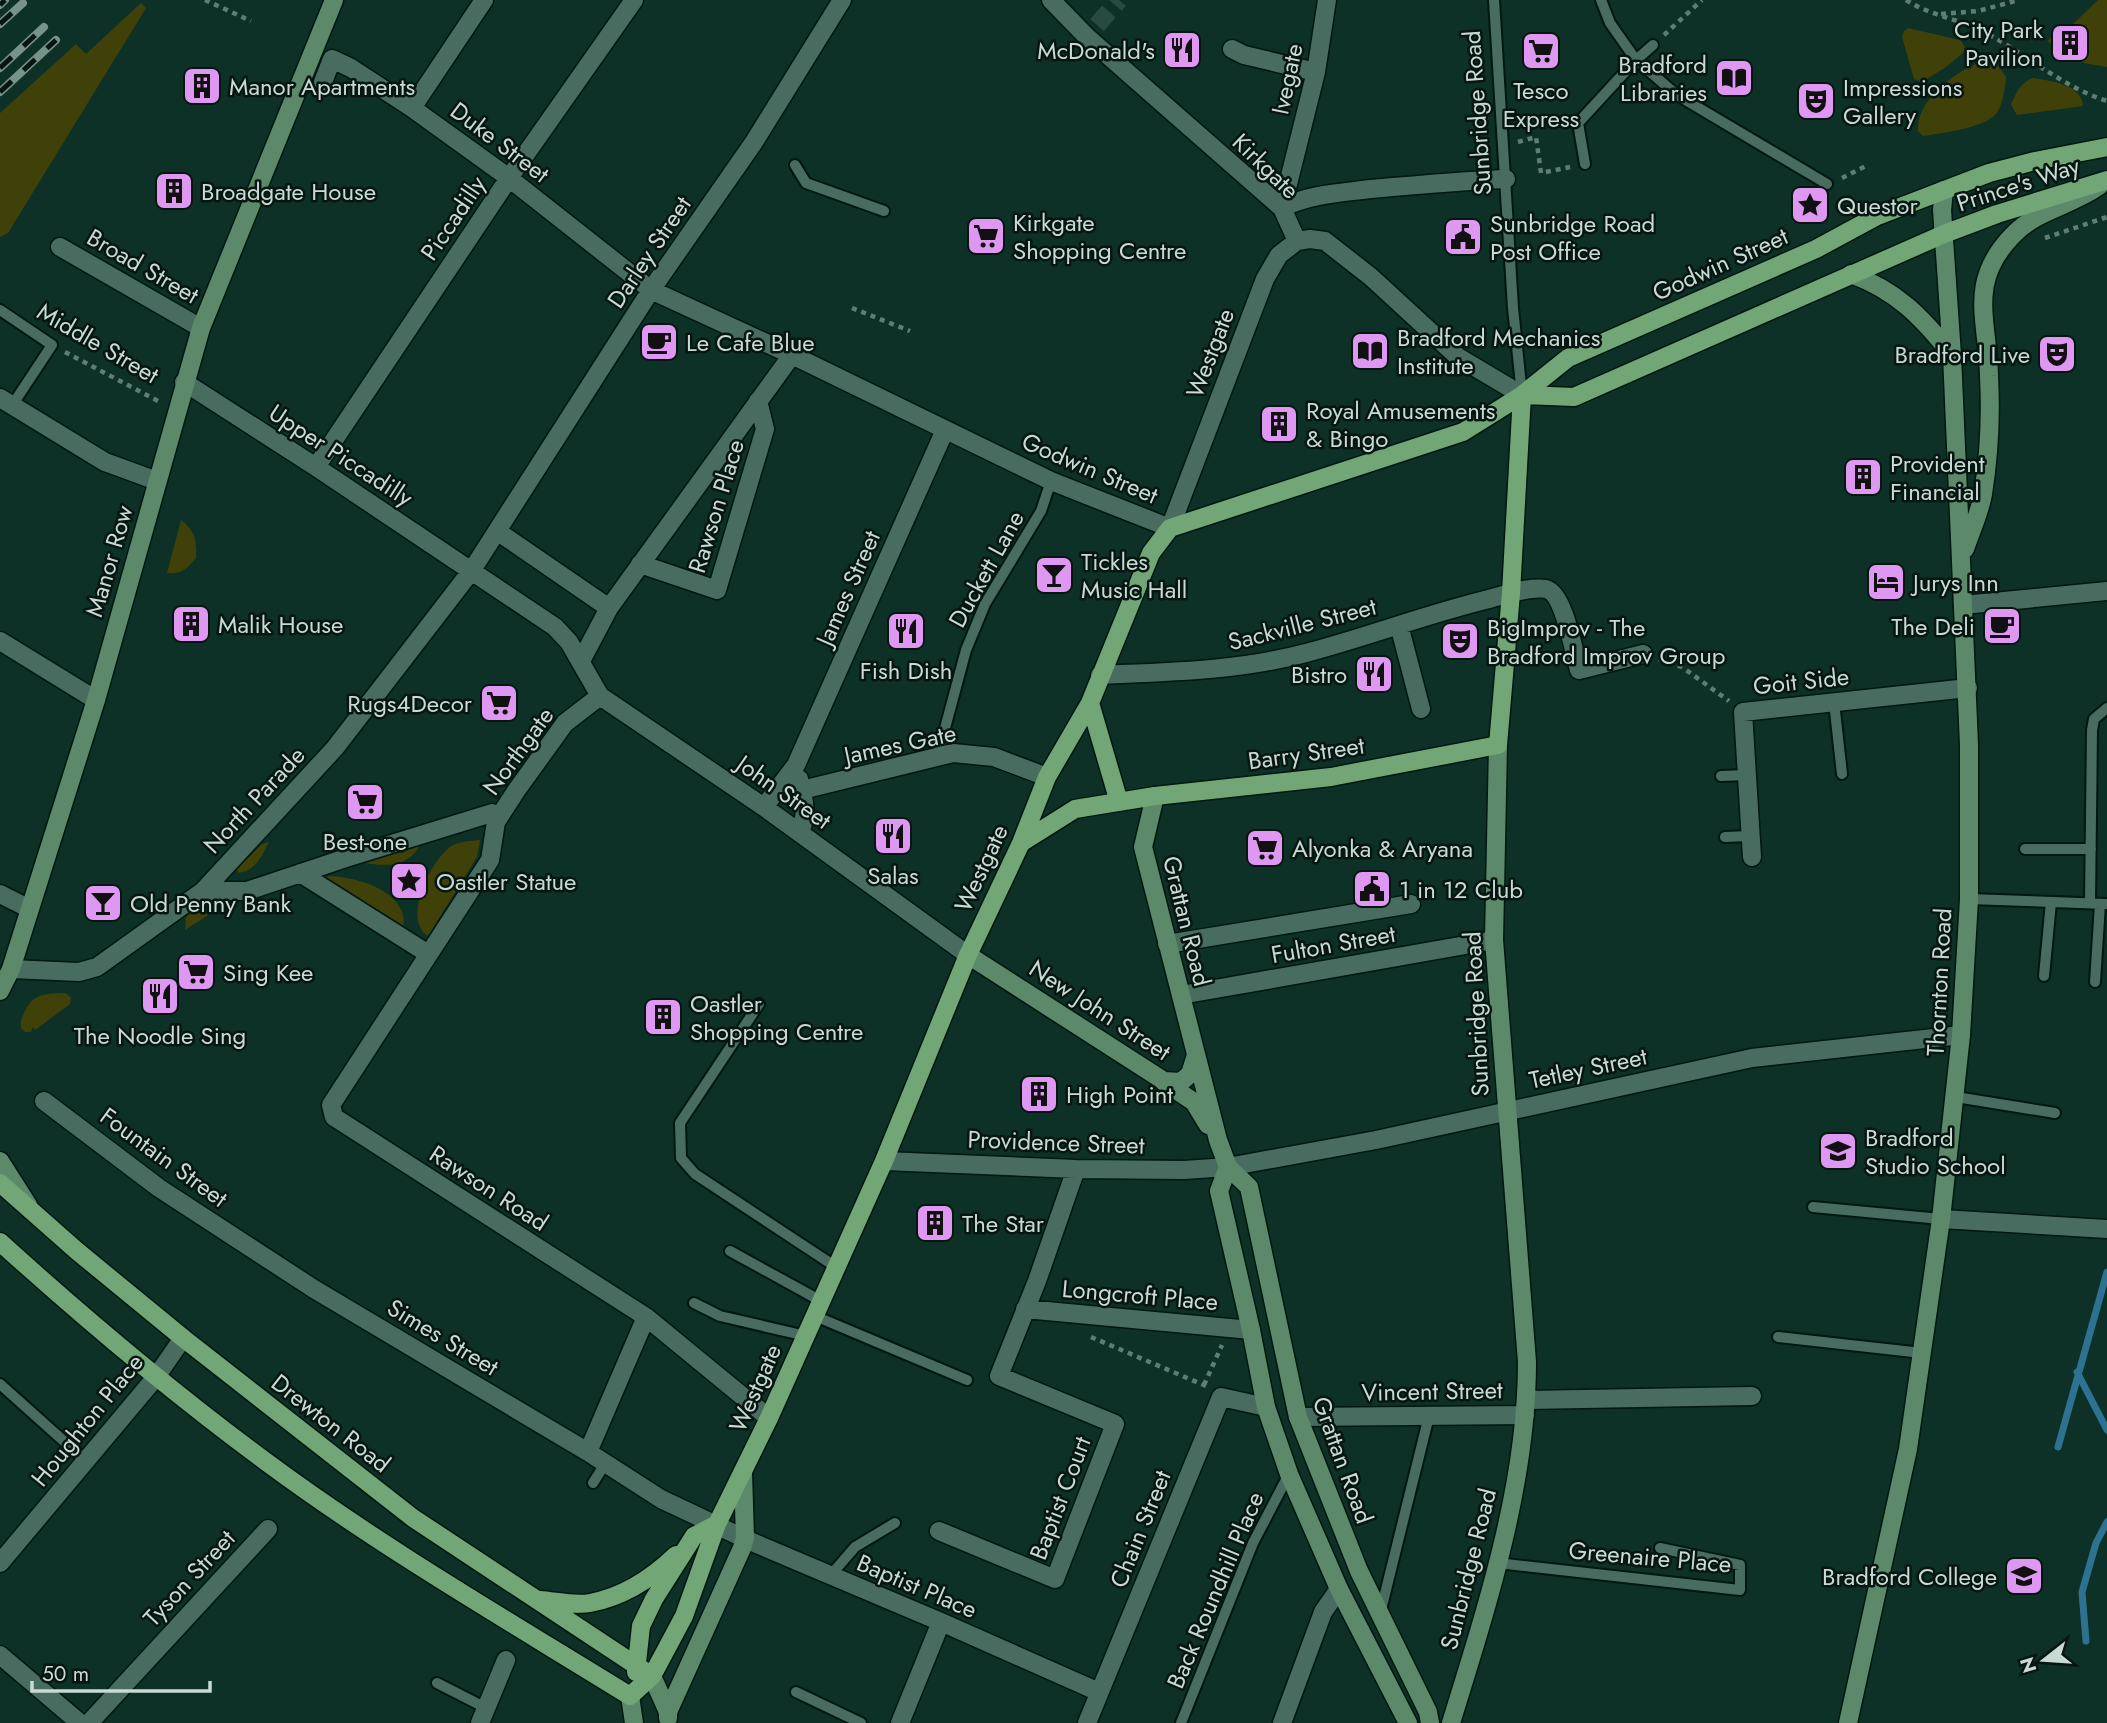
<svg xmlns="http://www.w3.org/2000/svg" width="2107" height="1723" font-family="Jost,sans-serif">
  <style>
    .green { fill: #3f4108 }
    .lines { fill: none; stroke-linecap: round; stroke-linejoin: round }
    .stream { stroke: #2d7391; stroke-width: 7 }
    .street-tunnel { stroke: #294a41; stroke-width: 18; stroke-dasharray: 18 9; stroke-linecap: butt }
    .lane-casing { stroke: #001810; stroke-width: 14 }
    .street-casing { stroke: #001810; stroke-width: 21 }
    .secondary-casing { stroke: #001810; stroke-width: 21 }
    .primary-casing { stroke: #001810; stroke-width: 21 }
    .path { stroke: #607d74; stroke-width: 4.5; stroke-dasharray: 5 5; stroke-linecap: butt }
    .lane { stroke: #496c60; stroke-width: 10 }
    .street { stroke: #496c60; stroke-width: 18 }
    .secondary { stroke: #5d896b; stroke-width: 18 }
    .primary { stroke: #72a676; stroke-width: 18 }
    .rail-casing { stroke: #78938a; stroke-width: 8 }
    .rail { stroke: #071611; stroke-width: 5; stroke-dasharray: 16; stroke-linecap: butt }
    .labels { text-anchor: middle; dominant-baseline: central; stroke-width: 5; stroke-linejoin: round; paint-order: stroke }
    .poi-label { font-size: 24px; fill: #c7dad3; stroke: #071611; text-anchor: start }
    .street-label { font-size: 24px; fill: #c7dad3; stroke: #071611 }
  </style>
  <rect width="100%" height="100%" fill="#0d3127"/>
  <path class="green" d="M2098 0H2107V67L2084 63 2047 41 2074 23Z
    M141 3 146 8 8 233 0 237V113L76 44 86 54Z
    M1908 28 1960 40 1965 47 1963 53 1946 67 1922 82 1914 79 1902 37 1904 31Z
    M1982 61 1997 64 2006 77C2005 88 2003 105 1996 114 1986 127 1939 134 1923 136L1918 131C1916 99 1957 71 1982 61Z
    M2033 78C2050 81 2082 84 2083 106L2017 115 2011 105C2016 93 2020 83 2033 78Z
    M181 520C195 530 197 541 196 558 187 569 182 574 167 573Z
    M480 840 477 857 428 936C401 919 432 857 453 845 461 841 472 841 480 840Z
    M269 842C261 857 256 871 238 873L237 869 262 844Z
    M417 845 419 847C406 868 385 866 364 863L363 861Z
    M329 876C356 877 405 890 404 924L401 926 324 879Z
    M207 897 214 900 207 916 185 930 186 917Z
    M66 993 71 998 70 1004 35 1030 33 1027 31 1032H25L21 1028C20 1021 22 1017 25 1011 34 992 48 994 66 993Z"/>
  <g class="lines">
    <path class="stream" d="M2077 1372 2107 1430
      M2058 1447 2107 1272
      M2086 1641 2082 1592 2096 1543 2107 1522"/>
    <path class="street-tunnel" d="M1097 25 1119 0"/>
    <defs>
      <path id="lane" d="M1494 0 1513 308 1522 395
        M1601 0 1610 23 1636 60 1677 95 1827 184
        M1585 164 1578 123 1636 60 1653 45
        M795 165 806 183 884 211
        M0 310 52 345 13 404
        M1834 702 1842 774
        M937 758 966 650 985 604 1041 511 1051 481
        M1721 776 1747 775
        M1725 837 1750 836
        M2025 849H2091
        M1969 899 2107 904
        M2090 903 2092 730 2094 719 2107 708
        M2044 976 2051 902
        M2095 982 2100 904
        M759 1004 680 1123 681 1158 695 1174 836 1267
        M1956 1097 2055 1113
        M1813 1207 1941 1219
        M730 1251 821 1301
        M694 1303 720 1316 806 1336
        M815 1316 967 1380
        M1778 1337 1922 1353
        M0 1384 86 1461
        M593 1483 605 1464
        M1497 1563 1740 1590V1565L1660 1548
        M830 1576 855 1547 895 1523
        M1380 1614 1429 1416
        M437 1683 486 1708
        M796 1692 861 1723
        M1181 1723 1253 1543 1289 1474"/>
      <path id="street" d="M1051 0 1087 37 1282 208 1297 241
        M1232 49 1244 55 1316 72
        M323 82 332 59 351 68 412 108 509 178 651 290 792 355 1051 481 1170 528 1265 279 1279 255 1297 241
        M412 108 484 0
        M1282 208C1310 194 1339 193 1371 189 1416 185 1461 181 1506 179
        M1282 208 1316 72 1327 0
        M1297 241 1310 239 1325 241 1371 277 1458 357 1522 395
        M60 247 201 328
        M184 382 316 467 555 627 569 642 600 696 764 807 968 955
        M0 398 105 462 157 481
        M316 467 509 178 634 0
        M497 531 609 608
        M640 564 717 590 765 429 758 401
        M1963 605 2107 591
        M1399 625 1421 709
        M0 641 96 700
        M581 661 609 608 792 355
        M1100 675C1169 672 1238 671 1306 653 1367 637 1427 614 1489 599 1503 595 1531 586 1546 589 1564 593 1574 653 1579 670L1643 654
        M600 696 565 723 516 791 496 822 490 860 331 1105 334 1117 646 1317 769 1418
        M799 779C804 799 808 813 800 833
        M802 790 953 753 994 757 1047 777
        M764 807 796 765 945 430
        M1752 857 1743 712 1968 688
        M300 873 422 950
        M203 891H247L346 858 492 813
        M0 894 28 908
        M1167 944 1411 904
        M11 969 79 972 97 967 203 891 335 748 472 570 651 290 754 142 842 0
        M1181 995 1494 940
        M44 1101 159 1188 314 1289 588 1452 661 1499 752 1542 941 1622 1099 1692
        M884 1161 1076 1169 1184 1170 1228 1167 1376 1140 1752 1058 1961 1035
        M1941 1219 2107 1229
        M1025 1309 1251 1330
        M1527 1400 1752 1396
        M1298 1417 1525 1415
        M588 1452 646 1317
        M939 1531 1055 1579 1115 1424 999 1376 1037 1281 1076 1169
        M0 1563 156 1377 183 1338
        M0 1655 80 1723
        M89 1723 268 1529
        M480 1723 506 1660
        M900 1723 941 1622
        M1087 1723 1221 1397 1266 1407
        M1282 1723 1323 1612 1339 1589"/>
      <path id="secondary" d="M1851 274C1897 291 1922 317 1952 355
        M1965 549C1971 531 1980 512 1983 494 1989 456 1991 414 1989 376 1988 320 1967 283 2012 236 2036 210 2071 206 2099 186
        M1155 796 1143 847 1218 1140 1228 1167 1249 1187 1298 1417 1359 1571 1428 1712 1430 1723
        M968 955 1164 1081 1181 1082 1190 1074 1196 1055
        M0 991 11 969 96 700 201 328 334 0
        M1164 1082 1194 1102 1208 1125
        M0 1161 28 1205
        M1228 1167 1219 1191 1251 1330 1266 1407 1289 1474 1339 1589 1408 1723
        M652 1676 668 1712V1718
        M630 1696 634 1723
        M668 1712 742 1548 745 1538 743 1473
        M1451 1723C1487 1606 1527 1485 1527 1362L1494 940 1498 745
        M1848 1723 1908 1449 1941 1219 1961 1035 1969 899V745L1952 355 1942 210 1944 190"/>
      <path id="primary" d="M1522 395 1574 397 1944 234 1997 214 2107 180
        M1090 703 1119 802
        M1021 843 1075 809 1155 796 1331 777 1498 745 1511 593 1522 395
        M0 1183 77 1251 183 1338 413 1518 652 1676
        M0 1242C85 1319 173 1393 265 1461 381 1547 507 1620 630 1696
        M540 1600C555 1601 575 1606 590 1603 623 1597 652 1578 676 1555
        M636 1672 641 1626 654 1599 694 1536 717 1524
        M630 1696 652 1676 684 1616 717 1524 769 1418 884 1161 968 955 1021 843 1047 777 1090 703 1151 553 1170 528 1463 432 1522 395 1568 358 1816 249 1877 216 1989 173 2035 161 2107 147"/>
    </defs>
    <use href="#lane" class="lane-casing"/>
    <use href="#street" class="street-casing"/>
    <use href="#secondary" class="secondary-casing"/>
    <use href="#primary" class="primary-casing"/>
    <path class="path" d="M205 0 251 21
      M1906 0C1928 14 1952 18 1976 28 2021 49 2059 86 2107 101
      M1941 14 1978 11 2019 0
      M1664 35 1702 0
      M1518 142 1536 137 1541 173 1570 167
      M1842 178 1866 166
      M2045 238 2107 217
      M852 308 910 331
      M65 352 160 402
      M1659 659 1682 667 1729 701
      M1091 1337 1206 1386
      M1204 1385 1222 1345"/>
    <use href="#lane" class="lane"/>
    <use href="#street" class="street"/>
    <use href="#secondary" class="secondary"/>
    <use href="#primary" class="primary"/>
    <defs>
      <path id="rail" d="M0 5 5 0
        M0 24 23 3
        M0 68 44 27
        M0 92 56 40"/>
    </defs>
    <use href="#rail" class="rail-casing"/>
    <use href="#rail" class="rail"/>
  </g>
  <defs>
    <symbol id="building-square" viewBox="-11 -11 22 22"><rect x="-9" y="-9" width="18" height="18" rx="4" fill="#de98f2" stroke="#071611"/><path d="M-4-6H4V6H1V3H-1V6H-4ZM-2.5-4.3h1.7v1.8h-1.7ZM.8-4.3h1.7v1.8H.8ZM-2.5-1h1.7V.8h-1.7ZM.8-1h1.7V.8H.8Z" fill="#111"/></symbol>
    <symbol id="restaurant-square" viewBox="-11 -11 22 22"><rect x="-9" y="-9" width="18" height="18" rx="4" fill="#de98f2" stroke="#071611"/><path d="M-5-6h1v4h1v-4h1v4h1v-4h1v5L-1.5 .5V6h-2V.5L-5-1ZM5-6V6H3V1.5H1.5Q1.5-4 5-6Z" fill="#111"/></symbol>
    <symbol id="supermarket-square" viewBox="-11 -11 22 22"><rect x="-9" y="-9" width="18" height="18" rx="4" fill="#de98f2" stroke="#071611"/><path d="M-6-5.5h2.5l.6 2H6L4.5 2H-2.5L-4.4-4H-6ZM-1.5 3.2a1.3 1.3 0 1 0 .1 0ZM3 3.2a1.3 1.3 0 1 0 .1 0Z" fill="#111"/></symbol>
    <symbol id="library-square" viewBox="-11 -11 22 22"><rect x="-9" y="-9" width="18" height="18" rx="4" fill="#de98f2" stroke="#071611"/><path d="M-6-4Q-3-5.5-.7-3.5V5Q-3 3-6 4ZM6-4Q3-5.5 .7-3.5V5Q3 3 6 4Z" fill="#111"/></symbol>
    <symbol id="theatre-square" viewBox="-11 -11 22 22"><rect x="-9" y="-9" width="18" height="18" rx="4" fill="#de98f2" stroke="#071611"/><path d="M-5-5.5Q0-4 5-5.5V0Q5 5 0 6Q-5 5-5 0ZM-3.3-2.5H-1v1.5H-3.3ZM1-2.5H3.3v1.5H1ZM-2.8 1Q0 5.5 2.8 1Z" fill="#111"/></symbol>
    <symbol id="sight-square" viewBox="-11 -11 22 22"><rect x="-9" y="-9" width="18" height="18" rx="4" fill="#de98f2" stroke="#071611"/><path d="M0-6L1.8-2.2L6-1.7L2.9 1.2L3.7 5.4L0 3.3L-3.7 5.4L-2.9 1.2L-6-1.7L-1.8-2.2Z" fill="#111"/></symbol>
    <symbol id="civic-square" viewBox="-11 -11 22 22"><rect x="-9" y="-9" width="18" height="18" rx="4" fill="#de98f2" stroke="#071611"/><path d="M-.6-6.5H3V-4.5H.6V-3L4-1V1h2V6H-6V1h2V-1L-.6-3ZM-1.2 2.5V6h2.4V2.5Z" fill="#111"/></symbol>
    <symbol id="cafe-square" viewBox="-11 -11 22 22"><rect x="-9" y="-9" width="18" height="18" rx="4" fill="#de98f2" stroke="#071611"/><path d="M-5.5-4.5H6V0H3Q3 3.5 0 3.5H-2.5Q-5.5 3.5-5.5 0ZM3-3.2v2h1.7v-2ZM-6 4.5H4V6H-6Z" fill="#111"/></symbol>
    <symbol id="bar-square" viewBox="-11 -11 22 22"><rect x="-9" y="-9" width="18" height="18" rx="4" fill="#de98f2" stroke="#071611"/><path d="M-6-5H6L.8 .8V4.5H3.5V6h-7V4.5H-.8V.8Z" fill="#111"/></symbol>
    <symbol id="hotel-square" viewBox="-11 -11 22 22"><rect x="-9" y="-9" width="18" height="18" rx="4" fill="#de98f2" stroke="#071611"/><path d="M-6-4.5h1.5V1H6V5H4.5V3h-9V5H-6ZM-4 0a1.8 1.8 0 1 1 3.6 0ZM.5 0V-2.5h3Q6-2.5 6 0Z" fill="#111"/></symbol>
    <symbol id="university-square" viewBox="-11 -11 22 22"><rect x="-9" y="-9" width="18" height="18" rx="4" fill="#de98f2" stroke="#071611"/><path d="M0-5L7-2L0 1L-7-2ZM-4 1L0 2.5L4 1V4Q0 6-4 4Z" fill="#111"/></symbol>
  </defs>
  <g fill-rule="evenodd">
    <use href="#building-square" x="2048" y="21" width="44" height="44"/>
    <use href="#restaurant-square" x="1160" y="28" width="44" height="44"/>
    <use href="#supermarket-square" x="1519" y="29" width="44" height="44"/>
    <use href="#library-square" x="1712" y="56" width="44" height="44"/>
    <use href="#building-square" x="180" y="64" width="44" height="44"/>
    <use href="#theatre-square" x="1794" y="79" width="44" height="44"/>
    <use href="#building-square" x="152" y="169" width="44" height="44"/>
    <use href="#sight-square" x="1788" y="183" width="44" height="44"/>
    <use href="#supermarket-square" x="964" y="214" width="44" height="44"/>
    <use href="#civic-square" x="1441" y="215" width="44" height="44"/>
    <use href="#cafe-square" x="637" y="320" width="44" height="44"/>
    <use href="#library-square" x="1348" y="329" width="44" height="44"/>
    <use href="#theatre-square" x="2035" y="332" width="44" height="44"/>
    <use href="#building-square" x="1257" y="402" width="44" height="44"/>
    <use href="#building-square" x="1841" y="455" width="44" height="44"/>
    <use href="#bar-square" x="1032" y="553" width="44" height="44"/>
    <use href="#hotel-square" x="1864" y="560" width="44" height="44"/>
    <use href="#building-square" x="169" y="602" width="44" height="44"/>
    <use href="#cafe-square" x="1980" y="604" width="44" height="44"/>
    <use href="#restaurant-square" x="884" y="609" width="44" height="44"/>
    <use href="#theatre-square" x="1438" y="619" width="44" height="44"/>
    <use href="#restaurant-square" x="1352" y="652" width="44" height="44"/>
    <use href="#supermarket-square" x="477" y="681" width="44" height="44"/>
    <use href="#supermarket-square" x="343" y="780" width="44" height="44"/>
    <use href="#restaurant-square" x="871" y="814" width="44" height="44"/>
    <use href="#supermarket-square" x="1243" y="826" width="44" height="44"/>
    <use href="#sight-square" x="387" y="859" width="44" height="44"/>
    <use href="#civic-square" x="1350" y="867" width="44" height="44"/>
    <use href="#bar-square" x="81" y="881" width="44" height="44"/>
    <use href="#supermarket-square" x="174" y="950" width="44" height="44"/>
    <use href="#restaurant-square" x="138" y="974" width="44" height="44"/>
    <use href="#building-square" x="641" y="995" width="44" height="44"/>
    <use href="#building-square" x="1017" y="1072" width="44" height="44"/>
    <use href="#university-square" x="1816" y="1129" width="44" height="44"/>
    <use href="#building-square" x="913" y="1201" width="44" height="44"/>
    <use href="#university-square" x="2002" y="1554" width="44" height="44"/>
  </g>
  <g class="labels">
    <g class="poi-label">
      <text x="2043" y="29" text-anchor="end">City Park<tspan x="2043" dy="28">Pavilion</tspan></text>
      <text x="1155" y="50" text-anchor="end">McDonald's</text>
      <text x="1707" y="64" text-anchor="end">Bradford<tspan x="1707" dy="28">Libraries</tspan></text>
      <text x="229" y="86">Manor Apartments</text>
      <text x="1843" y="87">Impressions<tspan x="1843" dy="28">Gallery</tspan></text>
      <text x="1541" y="90" text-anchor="middle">Tesco<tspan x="1541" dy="28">Express</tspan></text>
      <text x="201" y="191">Broadgate House</text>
      <text x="1837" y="205">Questor</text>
      <text x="1013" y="222">Kirkgate<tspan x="1013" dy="28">Shopping Centre</tspan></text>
      <text x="1490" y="223">Sunbridge Road<tspan x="1490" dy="28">Post Office</tspan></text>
      <text x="1397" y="337">Bradford Mechanics<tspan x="1397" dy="28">Institute</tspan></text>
      <text x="686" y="342">Le Cafe Blue</text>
      <text x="2030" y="354" text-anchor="end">Bradford Live</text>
      <text x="1306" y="410">Royal Amusements<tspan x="1306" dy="28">&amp; Bingo</tspan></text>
      <text x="1890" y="463">Provident<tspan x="1890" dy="28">Financial</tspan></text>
      <text x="1081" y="561">Tickles<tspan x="1081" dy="28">Music Hall</tspan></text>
      <text x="1913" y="582">Jurys Inn</text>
      <text x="218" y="624">Malik House</text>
      <text x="1975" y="626" text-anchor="end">The Deli</text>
      <text x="1487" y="627">BigImprov - The<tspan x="1487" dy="28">Bradford Improv Group</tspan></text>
      <text x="906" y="670" text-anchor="middle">Fish Dish</text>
      <text x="1347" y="674" text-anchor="end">Bistro</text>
      <text x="472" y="703" text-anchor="end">Rugs4Decor</text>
      <text x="365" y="841" text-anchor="middle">Best-one</text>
      <text x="1292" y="848">Alyonka &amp; Aryana</text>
      <text x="893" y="875" text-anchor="middle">Salas</text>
      <text x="436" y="881">Oastler Statue</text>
      <text x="1399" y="889">1 in 12 Club</text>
      <text x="130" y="903">Old Penny Bank</text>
      <text x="223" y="972">Sing Kee</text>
      <text x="690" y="1003">Oastler<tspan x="690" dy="28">Shopping Centre</tspan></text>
      <text x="160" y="1035" text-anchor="middle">The Noodle Sing</text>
      <text x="1066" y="1094">High Point</text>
      <text x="1865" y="1137">Bradford<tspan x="1865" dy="28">Studio School</tspan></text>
      <text x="962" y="1223">The Star</text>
      <text x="1997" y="1576" text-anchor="end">Bradford College</text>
    </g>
    <g class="street-label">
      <text transform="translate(1287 79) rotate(-78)">Ivegate</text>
      <text transform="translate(1477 113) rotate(-94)">Sunbridge Road</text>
      <text transform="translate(500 142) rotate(37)">Duke Street</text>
      <text transform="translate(1266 166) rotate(44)">Kirkgate</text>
      <text transform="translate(2018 184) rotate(-18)">Prince's Way</text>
      <text transform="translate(453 218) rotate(-56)">Piccadilly</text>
      <text transform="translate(649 252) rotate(-56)">Darley Street</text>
      <text transform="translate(1720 264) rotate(-24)">Godwin Street</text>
      <text transform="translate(143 266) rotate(30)">Broad Street</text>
      <text transform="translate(98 343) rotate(30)">Middle Street</text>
      <text transform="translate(1210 353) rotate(-69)">Westgate</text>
      <text transform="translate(341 455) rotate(33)">Upper Piccadilly</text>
      <text transform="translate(1090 468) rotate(23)">Godwin Street</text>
      <text transform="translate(716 506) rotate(-73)">Rawson Place</text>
      <text transform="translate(109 561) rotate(-74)">Manor Row</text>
      <text transform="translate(986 569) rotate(-61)">Duckett Lane</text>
      <text transform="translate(848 588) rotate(-66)">James Street</text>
      <text transform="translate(1302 624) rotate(-14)">Sackville Street</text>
      <text transform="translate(1801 681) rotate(-6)">Goit Side</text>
      <text transform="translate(900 744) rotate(-12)">James Gate</text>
      <text transform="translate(518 751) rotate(-54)">Northgate</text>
      <text transform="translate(1306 753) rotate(-8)">Barry Street</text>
      <text transform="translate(784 792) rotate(35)">John Street</text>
      <text transform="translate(254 800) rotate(-47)">North Parade</text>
      <text transform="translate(981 868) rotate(-65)">Westgate</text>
      <text transform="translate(1187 921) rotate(76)">Grattan Road</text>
      <text transform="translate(1333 944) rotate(-10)">Fulton Street</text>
      <text transform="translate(1939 982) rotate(-87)">Thornton Road</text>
      <text transform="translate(1100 1010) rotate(33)">New John Street</text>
      <text transform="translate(1476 1014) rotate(-93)">Sunbridge Road</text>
      <text transform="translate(1588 1068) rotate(-12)">Tetley Street</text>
      <text transform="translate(1056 1142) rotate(2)">Providence Street</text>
      <text transform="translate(164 1157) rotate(36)">Fountain Street</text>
      <text transform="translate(489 1188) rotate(33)">Rawson Road</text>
      <text transform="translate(1140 1295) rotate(5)">Longcroft Place</text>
      <text transform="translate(443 1337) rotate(31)">Simes Street</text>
      <text transform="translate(755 1388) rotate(-66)">Westgate</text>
      <text transform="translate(1432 1391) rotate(-1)">Vincent Street</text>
      <text transform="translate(87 1420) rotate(-51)">Houghton Place</text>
      <text transform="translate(331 1423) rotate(38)">Drewton Road</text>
      <text transform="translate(1343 1460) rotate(70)">Grattan Road</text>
      <text transform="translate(1060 1498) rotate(-69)">Baptist Court</text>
      <text transform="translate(1140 1529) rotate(-68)">Chain Street</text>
      <text transform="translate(1650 1557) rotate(5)">Greenaire Place</text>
      <text transform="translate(1468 1569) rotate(-76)">Sunbridge Road</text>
      <text transform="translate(189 1578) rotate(-47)">Tyson Street</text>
      <text transform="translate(917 1586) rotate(23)">Baptist Place</text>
      <text transform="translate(1215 1590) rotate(-67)">Back Roundhill Place</text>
    </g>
  </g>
  <g transform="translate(2044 1660) rotate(253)" stroke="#071611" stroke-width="5" paint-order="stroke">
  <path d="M0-5L12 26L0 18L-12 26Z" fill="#c7dad3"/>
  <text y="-10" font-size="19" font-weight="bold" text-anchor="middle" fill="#c7dad3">N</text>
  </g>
  <path d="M32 1681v10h178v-10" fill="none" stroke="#c7dad3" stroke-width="3.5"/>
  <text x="42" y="1681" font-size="21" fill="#c7dad3" stroke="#071611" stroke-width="5" paint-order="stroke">50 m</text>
</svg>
